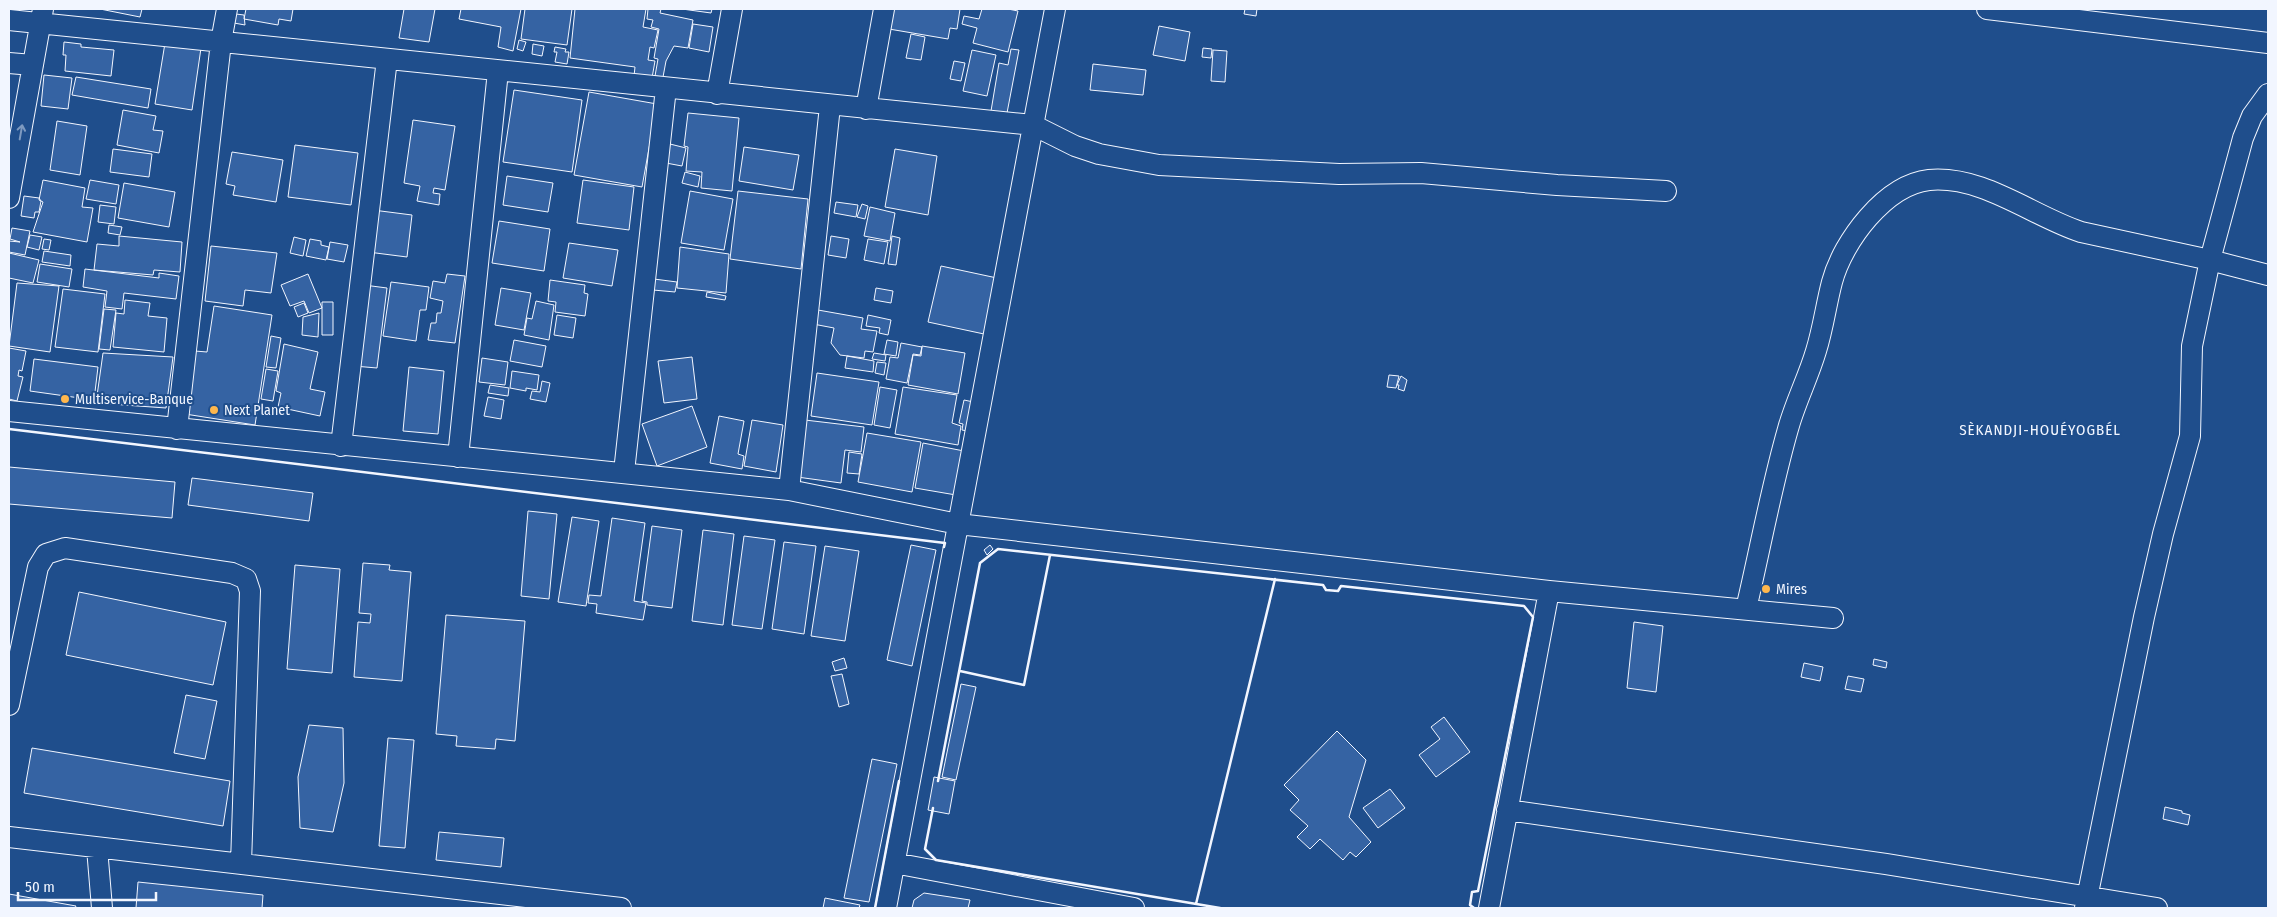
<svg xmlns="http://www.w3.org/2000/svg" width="2277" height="917" font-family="'Fira Sans Condensed',sans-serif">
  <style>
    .building { fill: #3563a3; stroke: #f2f6ff }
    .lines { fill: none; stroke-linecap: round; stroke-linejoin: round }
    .minor-casing { stroke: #f2f6ff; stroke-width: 22 }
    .minor { stroke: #1f4e8c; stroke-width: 20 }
    .wall { stroke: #f2f6ff; stroke-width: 2.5 }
    .oneway { stroke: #7e9ac0 }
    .poi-dot { fill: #ffb74d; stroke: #1f4e8c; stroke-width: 2 }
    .labels { text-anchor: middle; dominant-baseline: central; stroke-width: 4; stroke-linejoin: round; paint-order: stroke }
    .poi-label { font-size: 14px; fill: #f2f6ff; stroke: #1f4e8c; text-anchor: start }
    .neighbourhood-label { font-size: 15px; letter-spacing: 1px; fill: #f2f6ff; stroke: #1f4e8c }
  </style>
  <rect width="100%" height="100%" fill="#1f4e8c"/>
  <path class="building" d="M100 9H142L140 17Z
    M246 9H293L291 21 279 19 278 25 244 19Z
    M404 9H435L429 42 399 38Z
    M461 9H521L513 51 498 47 501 27 459 19Z
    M525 9H572L567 45 521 39Z
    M575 9H646L643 27 658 30 654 48 650 47 648 60 655 61 652 78 634 76 635 67 570 58Z
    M648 9H661L660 13 693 20 688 48 674 46 666 61 663 77 655 76 658 59 654 58 659 29 651 27 653 20 647 19Z
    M682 9H712L711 13Z
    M893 9H960L957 29 950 28 948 39 889 29Z
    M982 9H1008L1018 11 1008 52 973 43 977 28 962 24 964 16 979 19Z
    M1245 9H1257L1256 16 1244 14Z
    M236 14 244 15 245 25 234 23Z
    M693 24 713 27 709 52 689 48Z
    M1159 26 1190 32 1185 61 1153 55Z
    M911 34 925 37 921 60 906 58Z
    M519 40 526 42 523 51 517 49Z
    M64 42 81 44V47L114 50 111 76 65 71 66 55H63Z
    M165 43 201 48 192 110 155 104Z
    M533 44 544 46 542 56 532 54Z
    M555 47 566 49 565 52H569L567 64 555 62 557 52H554Z
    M1203 48 1212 49 1211 58 1202 57Z
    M1011 49 1019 50 1007 113 991 111 999 63 1008 65Z
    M972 50 996 55 987 96 963 91Z
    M1213 50 1227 51 1225 82 1211 81Z
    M954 61 965 63 961 81 950 79Z
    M1093 64 1146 70 1143 95 1090 90Z
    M44 75 72 78 68 109 41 106Z
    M76 77 151 89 148 108 72 95Z
    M514 90 582 100 572 172 503 162Z
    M589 92 657 104 642 187 574 175Z
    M123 110 156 116 153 130 163 131 159 153 117 145Z
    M688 113 739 118 732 191 701 188 702 172 686 171 688 147 684 146Z
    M413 120 455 126 445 190 434 188 433 193 440 194 439 205 417 201 420 186 404 183Z
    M57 121 87 126 80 175 50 170Z
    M670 144 686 148 682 166 666 163Z
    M295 145 358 153 351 205 288 197Z
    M744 147 799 155 793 190 739 181Z
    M113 149 152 154 149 177 110 172Z
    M895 149 937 156 928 215 885 207Z
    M232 152 283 160 276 202 233 195 235 186 226 184Z
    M685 172 700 176 698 187 682 183Z
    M507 176 553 183 548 212 503 205Z
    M43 180 85 188 82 207 93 208 87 242 33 232 43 202 39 200Z
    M90 180 119 185 116 204 86 199Z
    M583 180 634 187 629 230 577 223Z
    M124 183 175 192 169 227 118 218Z
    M690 191 733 199 724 250 681 243Z
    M738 191 808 199 801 269 730 259Z
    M24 196 39 198 41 201 39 212H35L34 218 21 216Z
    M836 202 858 205 856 217 834 213Z
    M862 204 868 206 865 219 857 217Z
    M100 205 116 207 114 224 98 222Z
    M870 207 895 213 890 241 864 236Z
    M373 210 412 215 407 257 368 252Z
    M499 221 550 229 544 271 492 263Z
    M109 225 122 227 120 235 108 233Z
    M12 228 30 231 25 255 9 252V241L20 242 10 239Z
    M30 235 42 237 39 250 27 247Z
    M119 236 182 242 180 272 154 270 153 275 94 270 97 244 119 246Z
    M831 236 849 239 846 258 828 255Z
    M892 236 900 238 896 265 888 264Z
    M294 237 306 240 303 256 290 253Z
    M44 239 51 240 49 250 42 249Z
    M310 239 321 241V245L329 247 326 260 306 256Z
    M868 239 888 242 884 264 864 260Z
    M330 242 348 245 344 262 327 259Z
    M569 243 618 250 612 286 563 278Z
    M211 246 277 253 271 293 245 290 243 306 205 301Z
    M680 247 729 254 726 293 677 288Z
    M44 251 71 255 70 266 42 262Z
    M9 253 39 260 33 283 9 278Z
    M40 264 72 269 69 287 37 282Z
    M941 266 1011 281 998 337 928 322Z
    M85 269 159 278V273L179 276 176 299 124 293 122 309 105 307 107 291 83 287Z
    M308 274 322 308 309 313 304 301 290 306 281 285Z
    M447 274 465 276 455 343 428 340 431 323H436L437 313H441L443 301 430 298 433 281 445 283Z
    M654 279 677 282 675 292 653 290Z
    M550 280 585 285 584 293 588 294 585 316 555 312 556 302 548 301Z
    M391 282 429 287 426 310H420L416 341 383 336Z
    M17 283 59 286 50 352 9 346Z
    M364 285 387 288 377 368 354 366Z
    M501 288 531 293 524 330 495 325Z
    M876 288 893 291 891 303 874 300Z
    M63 289 105 294 98 352 55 347Z
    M707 292 726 296 725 300 706 297Z
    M125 300 150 303 148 316 167 318 164 352 113 347 116 313 124 314Z
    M536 301 554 305 549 340 524 335 527 318 532 319Z
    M322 302H333V335H322Z
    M304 303 308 313 298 317 294 307Z
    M214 306 272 315 255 425 185 414 195 351 207 352Z
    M104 309 116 310 110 350 99 349Z
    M818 310 863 318 861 329 877 331 873 352 865 351 864 358 840 355 831 343 834 328 813 324Z
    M319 313 318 337 302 335 303 317Z
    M557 315 576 318 573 338 554 335Z
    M868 315 891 320 888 335 879 333 880 328 866 326Z
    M271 336 281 338 276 368 266 367Z
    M514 340 546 346 542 367 510 361Z
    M887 340 898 342 896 356 884 354Z
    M901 343 922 347 920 355 913 354 907 383 886 379 890 357 898 358Z
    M284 344 318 352 310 389 325 392 320 416 278 407 281 393 276 391Z
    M922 346 965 353 958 394 908 385 913 355 921 356Z
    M9 348 26 351 22 371 19 370 18 376 23 377 17 401 9 399Z
    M103 353 173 357 166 408 96 403Z
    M874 353 886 355 885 361 872 359Z
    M847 356 874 361 873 372 845 368Z
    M692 357 697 399 664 403 658 361Z
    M482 358 508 362 505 385 479 382Z
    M34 359 98 367 94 400 30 391Z
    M877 362 886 363 884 375 875 373Z
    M409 367 444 371 438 434 403 431Z
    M266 369 278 371 273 401 261 399Z
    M512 371 539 375 537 390 526 388V391L510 388Z
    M817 373 879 382 872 425 811 416Z
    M1389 375 1399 376 1396 388 1387 387Z
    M1401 376 1407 380 1404 391 1398 389 1399 385H1397Z
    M542 381 550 383 546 402 530 399 532 391 540 392Z
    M490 385 509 388 508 396 488 393Z
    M880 387 897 390 890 428 874 425Z
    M903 387 957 395 952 423 961 426 958 445 895 434Z
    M488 397 504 400 501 419 484 416Z
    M964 400 983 404 978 433 962 430 963 424 959 423Z
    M692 406 707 447 657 466 642 424Z
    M719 416 744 421 738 454 744 456 742 469 710 463Z
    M752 420 783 425 776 472 744 466Z
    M805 420 864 427 861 452 845 450 841 483 797 477Z
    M867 433 921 442 912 492 858 482Z
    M923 443 964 451 956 495 915 488Z
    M849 452 862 454 859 474 847 473Z
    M9 467 175 482 172 518 9 504Z
    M192 478 313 493 309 521 188 505Z
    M528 511 557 514 549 599 521 596Z
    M572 517 599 521 586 606 558 602Z
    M612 518 645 523 634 601 646 603 643 620 596 613 597 604 588 603 589 595 601 596Z
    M652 526 682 530 672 608 647 605V602L642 601Z
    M703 530 734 534 723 625 692 621Z
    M744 536 775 540 762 629 732 625Z
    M784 542 816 546 804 634 772 629Z
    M911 545 936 550 912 666 887 660Z
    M990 545 993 549 987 555 984 550Z
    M825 546 859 551 845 641 811 636Z
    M363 563 390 565 389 570 411 572 402 681 354 677 358 622 370 623 371 614 359 613Z
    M295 565 340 569 332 673 287 669Z
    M79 592 226 622 213 685 66 655Z
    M446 615 525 621 515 741 496 739 495 749 456 746 457 736 436 734Z
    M1634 622 1663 626 1656 692 1627 688Z
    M844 658 847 668 835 671 832 662Z
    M1874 659 1887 662 1886 668 1873 665Z
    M1804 663 1823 667 1820 681 1801 677Z
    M842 674 849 704 839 707 831 676Z
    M1848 676 1864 679 1861 692 1845 689Z
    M961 684 976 687 956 780 942 777Z
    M186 695 217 701 205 759 174 753Z
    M1444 717 1470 752 1436 777 1419 755 1440 739 1431 727Z
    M309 725 343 728 344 783 333 832 300 828 298 777Z
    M1337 731 1366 760 1349 817 1371 842 1356 857 1350 852 1343 860 1320 839 1310 849 1297 837 1308 826 1290 810 1299 800 1284 785Z
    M388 738 414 740 405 848 379 846Z
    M32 748 230 781 223 826 24 793Z
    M872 759 897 764 869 902 844 898Z
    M934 777 955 781 949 814 928 810Z
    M1390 789 1405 808 1378 828 1363 808Z
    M2165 807 2182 811V813L2190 815 2188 825 2163 819Z
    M439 832 504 838 501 867 436 860Z
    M138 882 263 895 262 908H136Z
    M924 893 970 900 968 908H912L914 900Z
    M9 894 76 906 75 908H9Z
    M825 898 860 905 859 908H823Z"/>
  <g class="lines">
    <defs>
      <path id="minor" d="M1987 9 2268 43
        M9 20 1033 125 1075 146 1099 154 1159 165 1339 174 1421 173 1557 185 1666 191
        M9 63 33 65
        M717 94 732 9
        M866 109 884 9
        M9 198 43 9
        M9 411 789 490 958 524 1549 591 1833 618
        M177 429 221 42 227 9
        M341 446 387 59
        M458 457 498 71
        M624 472 666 88
        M789 490 830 106
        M1746 609C1760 550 1771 488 1788 429 1795 403 1808 378 1816 351 1823 329 1826 305 1832 282 1843 241 1885 185 1929 180 1983 175 2032 216 2081 232L2210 260 2268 275
        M9 705 38 567 46 554 65 548 232 573 246 579 250 591 241 864
        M1507 810 1886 864 2157 908
        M9 837 621 908
        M97 848 102 908
        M894 863 1134 908
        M886 908 1055 9
        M1489 908 1549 591
        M2085 908 2144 617 2163 534 2190 436 2192 346 2210 260 2243 138 2252 116 2268 94"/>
    </defs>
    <use href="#minor" class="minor-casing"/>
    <use href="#minor" class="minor"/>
    <path class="wall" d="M9 429 945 543 944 547
      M960 671 1024 685 1050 555
      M938 781 980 563 998 549 1323 585 1326 590 1338 591 1341 586 1524 606 1533 617 1478 891 1472 892 1470 905 1474 908
      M933 808 925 849 936 860 1220 908
      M1196 904 1275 579
      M875 908 899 781"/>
  </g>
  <defs><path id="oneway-shaft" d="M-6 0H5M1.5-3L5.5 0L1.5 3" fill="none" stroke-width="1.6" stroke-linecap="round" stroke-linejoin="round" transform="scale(1.25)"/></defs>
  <use class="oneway" href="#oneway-shaft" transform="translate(21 132) rotate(-80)"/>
  <g class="poi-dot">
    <circle cx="65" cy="399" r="5"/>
    <circle cx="214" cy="410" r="5"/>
    <circle cx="1766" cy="589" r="5"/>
  </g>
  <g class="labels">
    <g class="poi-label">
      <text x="75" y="399">Multiservice-Banque</text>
      <text x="224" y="410">Next Planet</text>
      <text x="1776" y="589">Mires</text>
    </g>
    <g class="neighbourhood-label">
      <text x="2040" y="430">SÈKANDJI-HOUÉYOGBÉL</text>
    </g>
  </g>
  <rect width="2277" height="917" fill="none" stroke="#f2f6ff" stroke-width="20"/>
  <path d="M18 892v8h138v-8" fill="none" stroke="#f2f6ff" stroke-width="2.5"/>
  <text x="25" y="892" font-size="15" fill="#f2f6ff" stroke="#1f4e8c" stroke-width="4" paint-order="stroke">50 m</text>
</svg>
